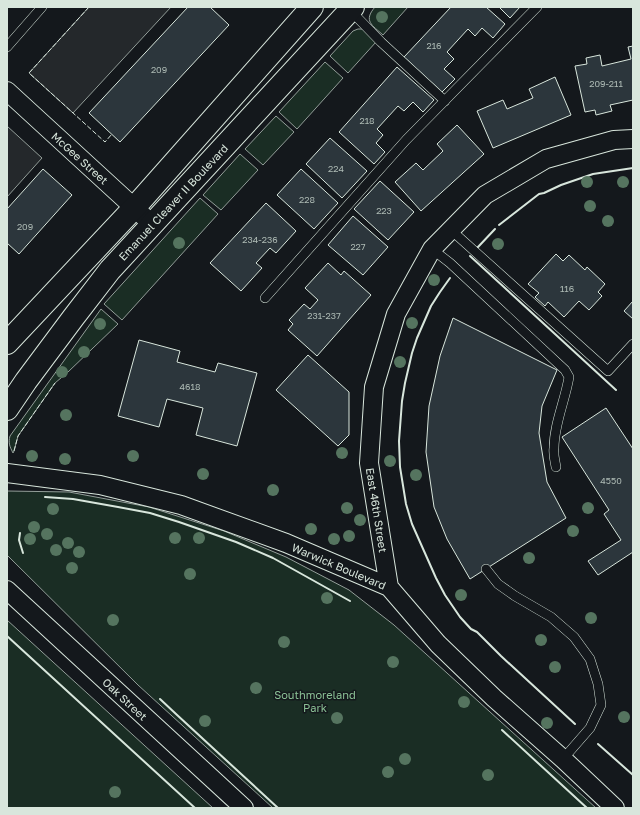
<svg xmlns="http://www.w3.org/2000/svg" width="640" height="815" font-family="'Golos Text',sans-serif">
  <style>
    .green { fill: #1a2d24; stroke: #939e99 }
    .parking { fill: #24282b; stroke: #939e99 }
    .building { fill: #2c363c; stroke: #d8e6dc }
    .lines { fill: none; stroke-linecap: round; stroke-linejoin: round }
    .service-casing { stroke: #d8e6dc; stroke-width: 10 }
    .minor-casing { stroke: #d8e6dc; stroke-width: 20 }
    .secondary-casing { stroke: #d8e6dc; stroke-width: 24 }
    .service { stroke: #14181c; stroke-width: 9 }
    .minor { stroke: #14181c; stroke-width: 18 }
    .secondary { stroke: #14181c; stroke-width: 22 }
    .fence { stroke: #d8e6dc; stroke-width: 1; stroke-dasharray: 5 2; stroke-linecap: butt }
    .wall { stroke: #d8e6dc; stroke-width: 2 }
    .tree { fill: #55745f }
    .labels { text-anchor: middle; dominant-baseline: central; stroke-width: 3; stroke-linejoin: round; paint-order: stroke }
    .number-label { font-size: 9px; fill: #adbab4 }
    .street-label { font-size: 11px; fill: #d8e6dc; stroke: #14181c }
    .park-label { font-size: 11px; fill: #8ac095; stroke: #14181c }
  </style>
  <rect width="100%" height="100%" fill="#14181c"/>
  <path class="green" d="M375 7H408L383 35C372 25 363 21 375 7Z
    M358 29H362L376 42 348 73 330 56 353 31Z
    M325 62 343 78 297 129 279 112Z
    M276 116 294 132 263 165 245 149Z
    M240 154 258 170 221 210 203 195Z
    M200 198 218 214 122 320 104 304Z
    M101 309 118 324 68 372 55 383 18 436 14 451 13 453C10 447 8 443 10 436Z
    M7 491 69 492 149 507 224 531 286 557 349 590 394 625 596 808H273L138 685 7 555Z
    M7 620 213 808H7Z"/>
  <path class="parking" d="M89 7H171L73 113 29 73Z
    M7 126 42 158 7 197Z"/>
  <path class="building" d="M188 7H210L229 25 120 142 89 113Z
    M451 7H486L505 24 493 38 482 28 475 36 468 29 447 52 454 59 444 69 455 79 442 92 404 57Z
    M499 7H520L510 18Z
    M633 46V100L610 105 612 111 596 115 595 110 585 112 575 66 587 64 586 58 600 55 602 66 631 59 628 47Z
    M397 67 434 100 423 112 413 102 404 111 398 106 377 129 383 135 376 143 385 152 374 164 339 132Z
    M555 77 571 115 493 148 477 111 503 100 507 109 533 98 529 89Z
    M457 125 484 154 421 211 395 182 416 163 423 170 443 151 437 144Z
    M330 138 367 171 342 198 306 164Z
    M43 169 72 195 19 254 7 243V209Z
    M301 169 338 203 314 229 277 195Z
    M380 181 414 212 388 240 354 209Z
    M266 203 296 231 276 253 270 248 256 263 262 268 241 291 210 263Z
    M353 216 388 247 363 275 328 245Z
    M556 254 563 261 569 255 585 270 587 267 605 284 598 292 602 296 589 310 579 301 564 317 548 302 545 306 535 297 539 293 528 284Z
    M328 263 341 275 344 271 371 295 317 356 288 330 293 324 289 320 304 304 310 309 318 300 305 288Z
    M633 301V319L624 311Z
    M453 318 557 370 542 406 539 433 547 482 566 518 470 579 447 539 434 507 426 452 429 406 440 356Z
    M139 340 180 351 177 362 215 372 218 363 257 373 237 446 196 435 203 408 167 399 159 427 118 416Z
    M308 355 349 392V435L338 446 276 390Z
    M606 408 633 449V552L598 575 588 561 621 540 604 514 609 510 562 437Z"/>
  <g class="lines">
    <defs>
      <path id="service" d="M349 9 381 42 445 101
        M7 47 42 7
        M451 230 608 371 633 344
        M432 249 450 263 565 370 569 377C565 401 554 424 554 448 553 454 555 461 556 467
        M265 298 406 140 537 7
        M486 569 498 584 515 596 551 617 574 637 590 659 598 684 601 705 590 728 563 759"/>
      <path id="minor" d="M7 91 152 224
        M7 473 100 485 181 505 286 543 389 587 438 644 494 698 563 759 615 808
        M389 587 369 463 374 387 396 314 432 249 485 195 546 159 614 140 633 139
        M7 590 244 808"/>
      <path id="secondary" d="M7 343 134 208 312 7
        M7 409 26 381 73 318 110 270 353 7"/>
    </defs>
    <use href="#service" class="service-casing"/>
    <use href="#minor" class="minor-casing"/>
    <use href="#secondary" class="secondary-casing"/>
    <use href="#service" class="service"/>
    <use href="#minor" class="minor"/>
    <use href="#secondary" class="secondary"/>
    <path class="fence" d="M89 7 29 73 105 142 112 134
      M14 451 18 436 55 383"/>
    <path class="wall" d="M499 225 539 194 544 193 561 185 593 174 633 168
      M478 247 495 229
      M470 256 616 390
      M450 278 440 292 431 306 417 338 412 353 405 383 402 401 399 441 400 467 406 504 412 524 436 578 445 595 460 617 471 629 477 632 501 656 575 724
      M45 497 73 499 118 507 150 513 179 522 236 542 273 558 350 601
      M20 533 19 540 23 553
      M7 636 195 808
      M160 699 176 714 278 808
      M502 730 587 808
      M598 744 633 775"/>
  </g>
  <g class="tree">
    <circle cx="382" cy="17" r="6"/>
    <circle cx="587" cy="182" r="6"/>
    <circle cx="623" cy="182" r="6"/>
    <circle cx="590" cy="206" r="6"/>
    <circle cx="608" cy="221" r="6"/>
    <circle cx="179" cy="243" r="6"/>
    <circle cx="498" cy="244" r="6"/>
    <circle cx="434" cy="280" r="6"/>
    <circle cx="412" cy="323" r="6"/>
    <circle cx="100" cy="324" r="6"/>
    <circle cx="84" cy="352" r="6"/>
    <circle cx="400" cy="362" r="6"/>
    <circle cx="62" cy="372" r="6"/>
    <circle cx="66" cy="415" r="6"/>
    <circle cx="342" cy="453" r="6"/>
    <circle cx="32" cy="456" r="6"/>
    <circle cx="133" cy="456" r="6"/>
    <circle cx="65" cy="459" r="6"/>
    <circle cx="390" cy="461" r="6"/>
    <circle cx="203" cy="474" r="6"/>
    <circle cx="416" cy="475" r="6"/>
    <circle cx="273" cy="490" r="6"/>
    <circle cx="347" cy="508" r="6"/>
    <circle cx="588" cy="508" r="6"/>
    <circle cx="53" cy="509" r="6"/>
    <circle cx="360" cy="520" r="6"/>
    <circle cx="34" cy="527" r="6"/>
    <circle cx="311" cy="529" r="6"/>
    <circle cx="573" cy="531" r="6"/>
    <circle cx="47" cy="534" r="6"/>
    <circle cx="349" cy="536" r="6"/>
    <circle cx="175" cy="538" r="6"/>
    <circle cx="199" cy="538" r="6"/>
    <circle cx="30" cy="539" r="6"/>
    <circle cx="334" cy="539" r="6"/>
    <circle cx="68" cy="543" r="6"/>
    <circle cx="56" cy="550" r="6"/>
    <circle cx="79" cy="552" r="6"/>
    <circle cx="529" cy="558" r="6"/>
    <circle cx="72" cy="568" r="6"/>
    <circle cx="190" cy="574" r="6"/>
    <circle cx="461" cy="595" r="6"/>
    <circle cx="327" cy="598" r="6"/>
    <circle cx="591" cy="618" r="6"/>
    <circle cx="113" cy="620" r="6"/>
    <circle cx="541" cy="640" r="6"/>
    <circle cx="284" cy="642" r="6"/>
    <circle cx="393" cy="662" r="6"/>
    <circle cx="555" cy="667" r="6"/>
    <circle cx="256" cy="688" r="6"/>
    <circle cx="464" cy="702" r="6"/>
    <circle cx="624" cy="717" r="6"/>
    <circle cx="337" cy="718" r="6"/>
    <circle cx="205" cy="721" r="6"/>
    <circle cx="547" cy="723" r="6"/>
    <circle cx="405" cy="759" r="6"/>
    <circle cx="388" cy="772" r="6"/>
    <circle cx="488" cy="775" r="6"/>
    <circle cx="115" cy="792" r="6"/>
  </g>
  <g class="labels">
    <g class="number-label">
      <text x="434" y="45">216</text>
      <text x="159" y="69">209</text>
      <text x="606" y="83">209-211</text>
      <text x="367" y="120">218</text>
      <text x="336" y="168">224</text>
      <text x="307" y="199">228</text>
      <text x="384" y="210">223</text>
      <text x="25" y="226">209</text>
      <text x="260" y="239">234-236</text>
      <text x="358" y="246">227</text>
      <text x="567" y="288">116</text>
      <text x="324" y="315">231-237</text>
      <text x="190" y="386">4618</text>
      <text x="611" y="480">4550</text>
    </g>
    <g class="street-label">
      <text transform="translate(80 158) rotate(42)">McGee Street</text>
      <text transform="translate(173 202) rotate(-47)">Emanuel Cleaver II Boulevard</text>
      <text transform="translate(377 510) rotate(81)">East 46th Street</text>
      <text transform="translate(339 566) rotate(23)">Warwick Boulevard</text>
      <text transform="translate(125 699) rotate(43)">Oak Street</text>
    </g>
    <g class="park-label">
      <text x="315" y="694">Southmoreland<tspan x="315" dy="13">Park</tspan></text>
    </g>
  </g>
  <rect width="640" height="815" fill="none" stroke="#d8e6dc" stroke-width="16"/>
</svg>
